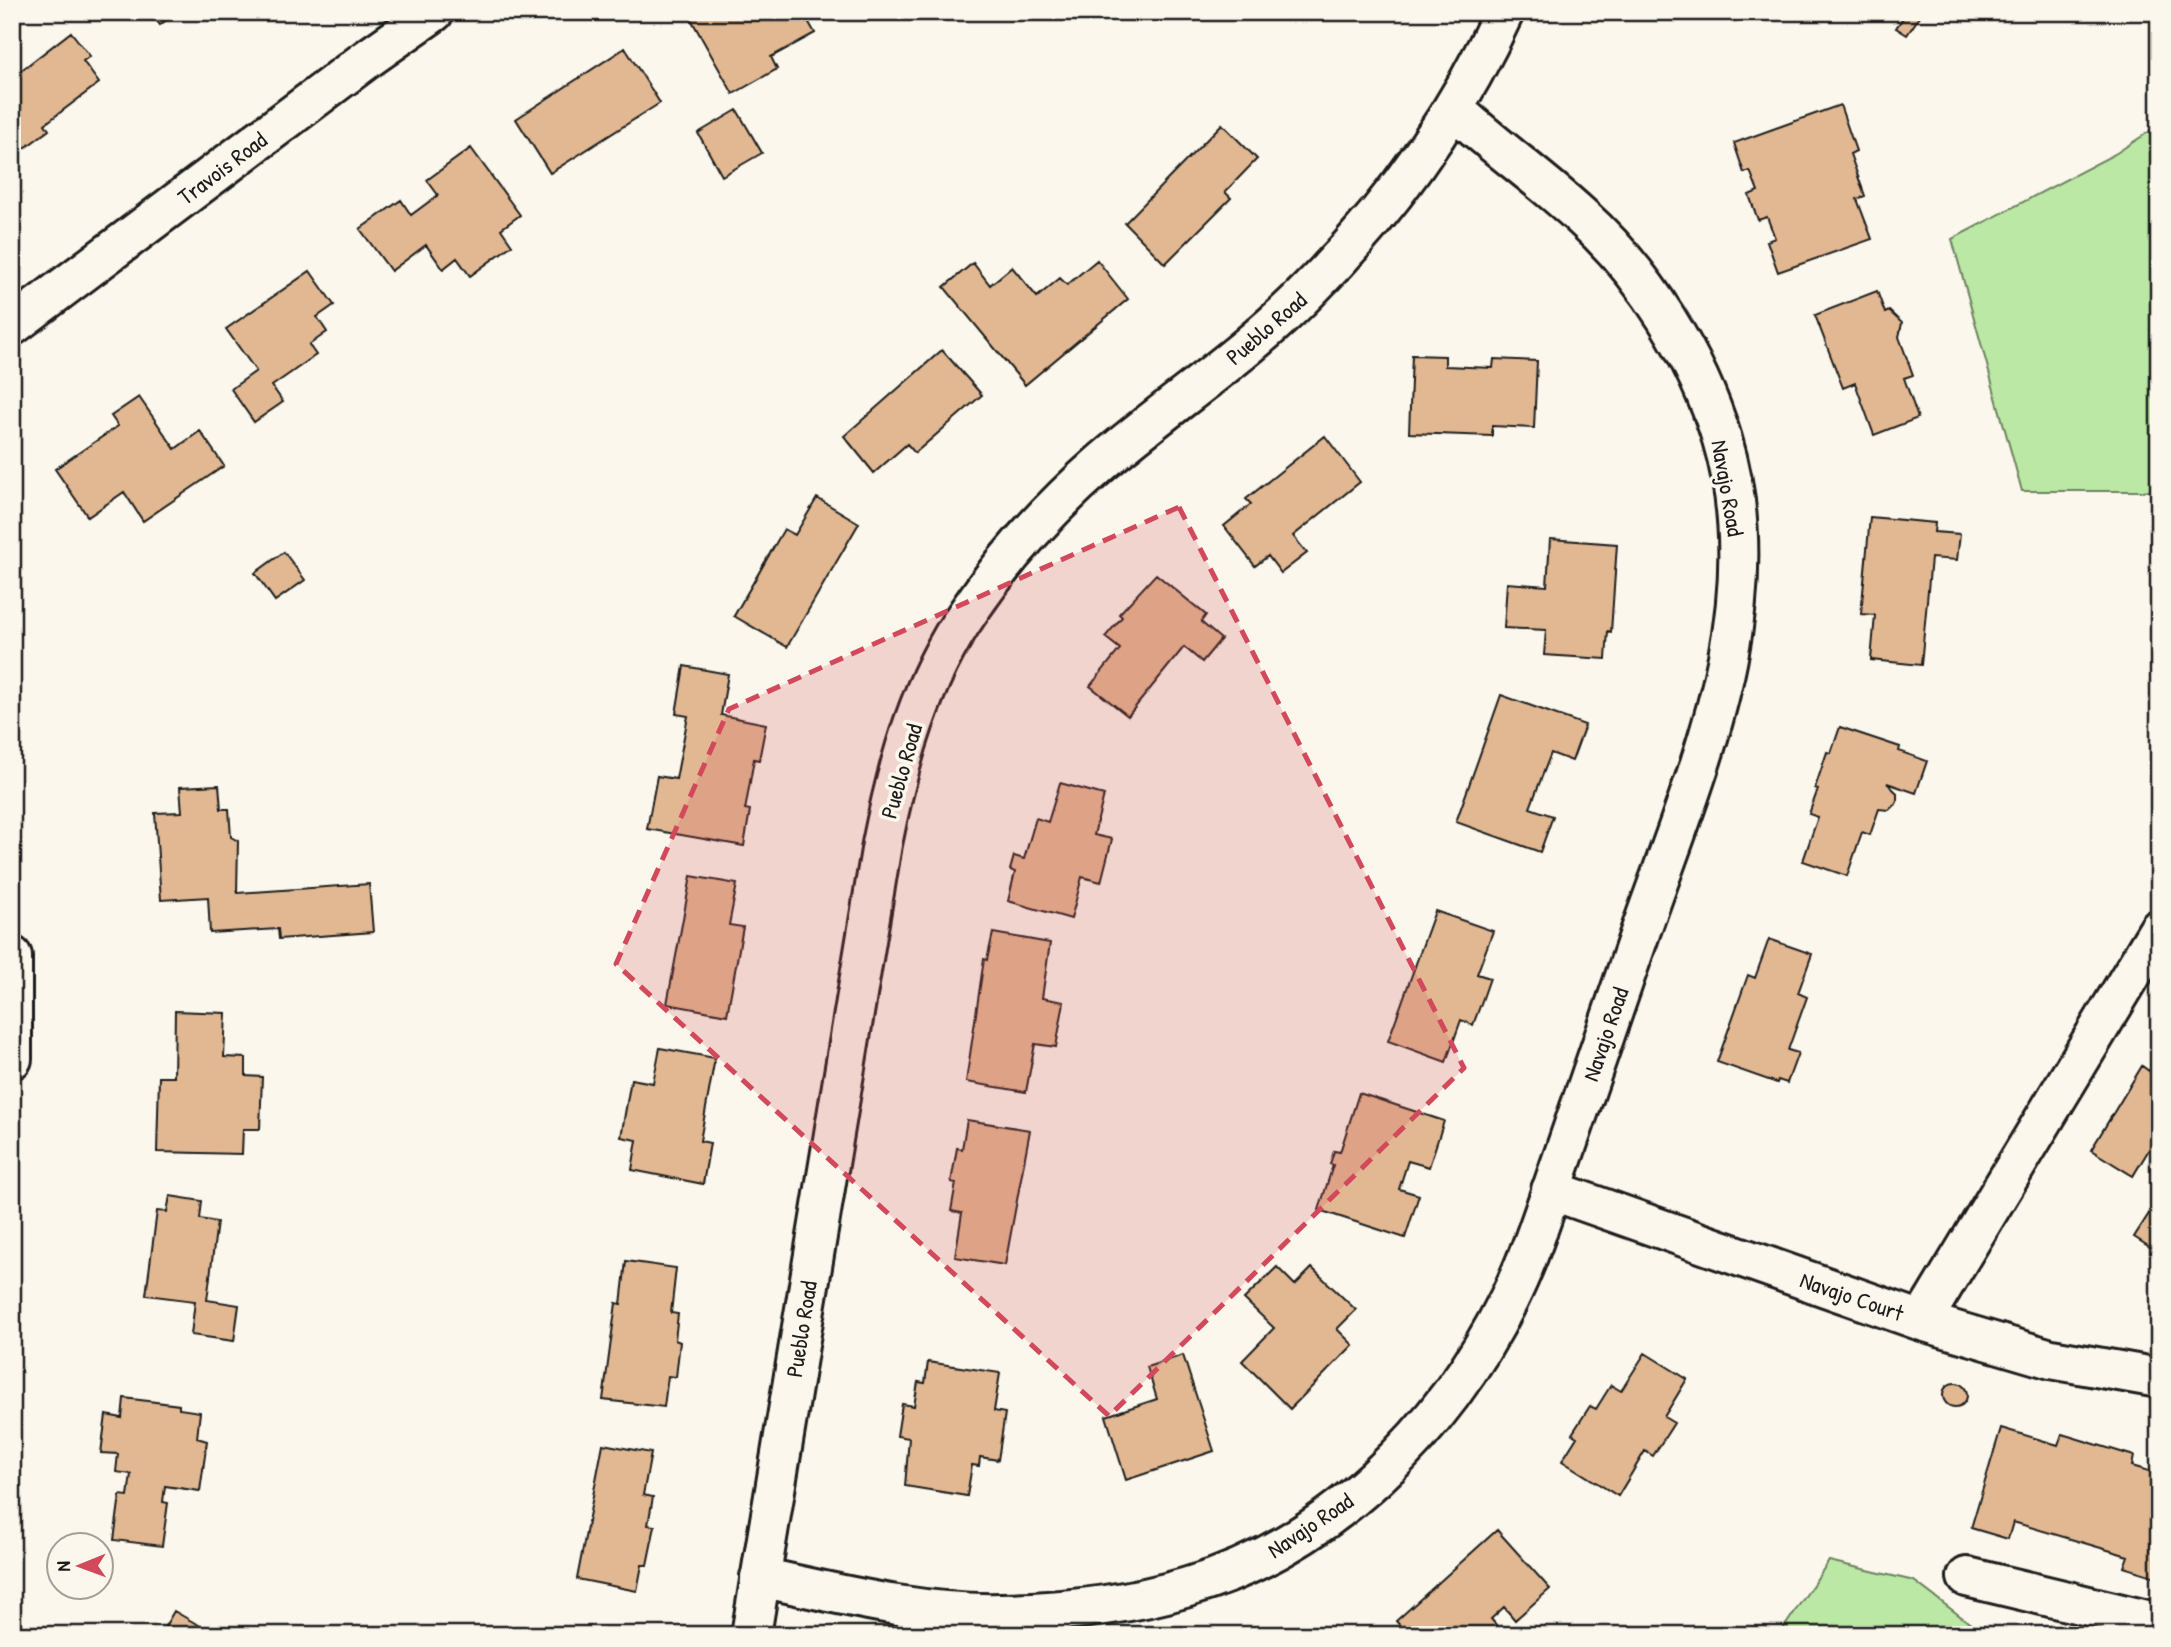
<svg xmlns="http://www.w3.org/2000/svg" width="2171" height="1647" font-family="'Patrick Hand',sans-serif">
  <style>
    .green { fill: #bce8a5; stroke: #6c8260; stroke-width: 2 }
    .building { fill: #e1b892; stroke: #1c1c1c; stroke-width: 2 }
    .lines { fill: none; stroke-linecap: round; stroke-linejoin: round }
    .minor-casing { stroke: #1c1c1c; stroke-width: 44 }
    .minor { stroke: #fbf7ec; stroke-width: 38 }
    .marked { fill: #d1495b; fill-opacity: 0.2; stroke: #d1495b; stroke-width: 5; stroke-dasharray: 14 9; stroke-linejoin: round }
    .labels { text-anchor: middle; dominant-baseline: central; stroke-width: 7; stroke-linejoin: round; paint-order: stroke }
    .street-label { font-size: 23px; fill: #1c1c1c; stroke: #fbf7ec }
  </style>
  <rect width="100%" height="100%" fill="#fbf7ec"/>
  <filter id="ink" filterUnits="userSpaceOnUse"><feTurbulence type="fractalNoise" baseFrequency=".0143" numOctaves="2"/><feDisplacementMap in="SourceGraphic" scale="14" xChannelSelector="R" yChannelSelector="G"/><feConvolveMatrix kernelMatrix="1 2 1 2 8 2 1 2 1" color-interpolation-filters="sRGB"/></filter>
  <g filter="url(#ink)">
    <path class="green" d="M2159 125V491H2022L1952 239 2115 154Z
      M1829 1561 1914 1581 1972 1625 2045 1635H1779Z"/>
    <path class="building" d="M150 12H176L160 25Z
      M687 12H803L815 33 771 57 777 69 733 94Z
      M1907 12 1920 16 1907 35 1896 28Z
      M71 32 90 56 83 61 99 83 45 124 49 130 18 153 12 145V63L19 72Z
      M625 48 660 103 550 173 516 119Z
      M1840 105 1856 151 1850 154 1865 196 1857 199 1872 239 1778 272 1767 241 1775 238 1767 217 1758 220 1749 195 1758 191 1750 171 1744 173 1734 143Z
      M737 110 762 153 722 176 698 133Z
      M1222 124 1257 159 1225 192 1231 198 1165 264 1125 223Z
      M471 148 520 215 501 229 512 245 470 276 457 258 443 269 426 245 391 271 360 229 401 200 411 215 438 195 427 180Z
      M1097 260 1128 299 1025 385 944 287 973 263 990 285 1012 267 1037 297 1060 278 1067 285Z
      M310 271 334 305 317 317 327 332 309 345 316 355 272 386 283 402 254 422 231 389 256 371 226 329Z
      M1877 291 1885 313 1889 311 1902 323 1899 337 1913 375 1904 378 1918 418 1874 435 1855 383 1843 388 1815 315Z
      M942 350 982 395 915 453 907 444 874 473 844 436Z
      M1412 355 1445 356V366L1493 368 1494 359 1537 361 1534 428 1492 426V436L1409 433Z
      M139 397 175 449 200 431 224 466 143 521 124 492 88 517 55 469 118 426 111 416Z
      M1325 436 1360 482 1293 536 1307 553 1281 573 1268 556 1255 566 1224 526 1251 504 1246 499Z
      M817 498 859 523 787 647 734 616 784 529 795 535Z
      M1870 517 1935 523 1934 532 1960 534 1957 560 1931 558 1921 665 1871 660 1875 615 1861 614Z
      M1550 539 1617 544 1611 632 1608 631 1606 659 1544 655 1546 630 1504 628 1507 583 1547 586Z
      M284 552 305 580 275 601 255 573Z
      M1156 574 1206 615 1201 622 1221 639 1202 662 1184 647 1128 716 1090 686 1120 649 1105 637 1122 617 1119 614Z
      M684 666 728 674 721 715 766 724 759 760 754 759 746 805 745 809 750 810 744 846 647 829 657 776 676 779 688 716 676 714Z
      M1501 695 1585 725 1572 761 1551 753 1530 808 1553 816 1540 852 1456 822Z
      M1840 727 1900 747 1899 751 1927 761 1916 793 1887 783 1897 793V802L1889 810 1879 809 1870 835 1862 832 1847 876 1803 861 1818 817 1809 814 1818 789 1815 788 1827 752 1831 753Z
      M1060 783 1104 795 1094 835 1112 839 1101 882 1082 877 1071 919 1008 901 1015 872 1010 870 1014 856 1024 859 1036 818 1048 822Z
      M219 785 221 809H229L231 837 238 841 237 893 369 884 373 932 279 939 278 929 210 933 208 897 161 900 155 813 182 812 180 787Z
      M691 876 737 884 729 925 743 927 727 1015 667 1004Z
      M1435 911 1493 931 1477 974 1490 978 1483 998 1473 1025 1461 1020 1446 1062 1388 1041Z
      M993 933 1050 943 1042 998 1064 1002 1056 1047 1035 1044 1026 1092 966 1082 984 959 987 960Z
      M1769 939 1812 954 1798 993 1807 997 1788 1050 1798 1053 1787 1083 1778 1080 1777 1083 1717 1062 1748 975 1755 978Z
      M175 1011 226 1013 224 1057 246 1058V1076L262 1077 260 1129H243L242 1154 157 1152 159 1077H174Z
      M660 1048 715 1058 700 1141 710 1143 703 1184 632 1170 637 1140 621 1137 631 1079 653 1083Z
      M2159 1055V1133L2133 1176 2091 1150 2142 1066 2149 1071Z
      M1359 1093 1444 1121 1429 1167 1408 1161 1399 1189 1419 1195 1405 1238 1319 1210 1333 1165 1330 1164 1334 1151 1340 1152Z
      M967 1120 1030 1130 1005 1265 955 1257 962 1213 951 1211 956 1183 951 1182 957 1148 962 1149Z
      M170 1196 202 1201 200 1219 217 1222 207 1300 239 1305 234 1341 191 1335 195 1301 146 1295 157 1211 167 1212Z
      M2159 1198V1253L2134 1237Z
      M626 1261 676 1268 671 1313 678 1314 675 1340 680 1342 676 1377 668 1376 664 1407 603 1400 616 1303 621 1304Z
      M1277 1267 1295 1285 1312 1268 1356 1310 1337 1329 1353 1345 1290 1409 1242 1361 1274 1328 1244 1299Z
      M1645 1353 1687 1379 1664 1417 1674 1423 1653 1456 1645 1451 1618 1496 1562 1461 1577 1437 1572 1434 1590 1406 1596 1409 1611 1385 1621 1391Z
      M1183 1355 1214 1451 1126 1480 1106 1416 1157 1399 1147 1367Z
      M928 1362 1000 1373 994 1411 1005 1413 998 1460 980 1457 979 1466 972 1465 967 1496 905 1486 909 1438 897 1436 902 1404 914 1406 918 1382 925 1383Z
      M1943 1395a12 12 0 1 1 24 0a12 12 0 1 1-24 0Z
      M124 1398 179 1405V1409L200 1412 197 1438 207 1441 200 1491 165 1486 163 1502 168 1503 162 1546 114 1540 120 1495 128 1496 131 1474 116 1472 118 1454 101 1453 106 1415 122 1418Z
      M2001 1428 2058 1445 2062 1434 2134 1456 2132 1466 2159 1474V1578L2124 1567 2128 1556 2013 1522 2008 1539 1971 1528Z
      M603 1444 651 1453 643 1495 653 1497 648 1525 655 1526 647 1565H642L637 1591 577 1579Z
      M1497 1530 1550 1589 1515 1620 1504 1607 1491 1619 1505 1635H1408L1396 1621Z
      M174 1611 214 1634V1635H160Z"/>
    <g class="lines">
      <defs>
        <path id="minor" d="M12 326 367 59 434 12
          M12 956V1059
          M1551 1190 1922 1321 2051 1359 2159 1378
          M1922 1321 2159 929
          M760 1577C839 1594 920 1615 1001 1613 1064 1612 1128 1605 1188 1587 1329 1546 1445 1429 1509 1299 1532 1253 1547 1202 1564 1154 1589 1080 1615 1007 1640 933 1695 776 1773 608 1722 439 1697 357 1645 273 1581 216 1540 178 1495 147 1454 109
          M1967 1577 2159 1623
          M751 1635 882 844C898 763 921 680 969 611 1006 556 1051 507 1100 464 1168 405 1246 355 1309 290 1389 210 1457 115 1504 12"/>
      </defs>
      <use href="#minor" class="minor-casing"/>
      <use href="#minor" class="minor"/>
    </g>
  </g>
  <path class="marked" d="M1179 507 1464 1068 1109 1416 616 964 729 709Z"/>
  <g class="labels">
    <g class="street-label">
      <text transform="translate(222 168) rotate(-37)">Travois Road</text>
      <text transform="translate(1266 328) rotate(-41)">Pueblo Road</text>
      <text transform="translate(1728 488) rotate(80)">Navajo Road</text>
      <text transform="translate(901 771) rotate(-74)">Pueblo Road</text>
      <text transform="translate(1605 1034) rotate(-71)">Navajo Road</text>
      <text transform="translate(1852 1296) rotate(19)">Navajo Court</text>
      <text transform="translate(801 1329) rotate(-81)">Pueblo Road</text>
      <text transform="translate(1310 1525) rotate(-34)">Navajo Road</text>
    </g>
  </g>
  <rect width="2171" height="1647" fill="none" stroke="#fbf7ec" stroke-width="42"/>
  <rect x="21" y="21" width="2129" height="1605" fill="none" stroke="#1c1c1c" stroke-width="2.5" filter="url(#ink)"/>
  <g transform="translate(80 1566) rotate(269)"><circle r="33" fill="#fbf7ec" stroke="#a29f99" stroke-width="2"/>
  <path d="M0-5L12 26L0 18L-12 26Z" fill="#d1495b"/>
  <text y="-10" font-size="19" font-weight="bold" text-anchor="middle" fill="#1c1c1c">N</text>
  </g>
</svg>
